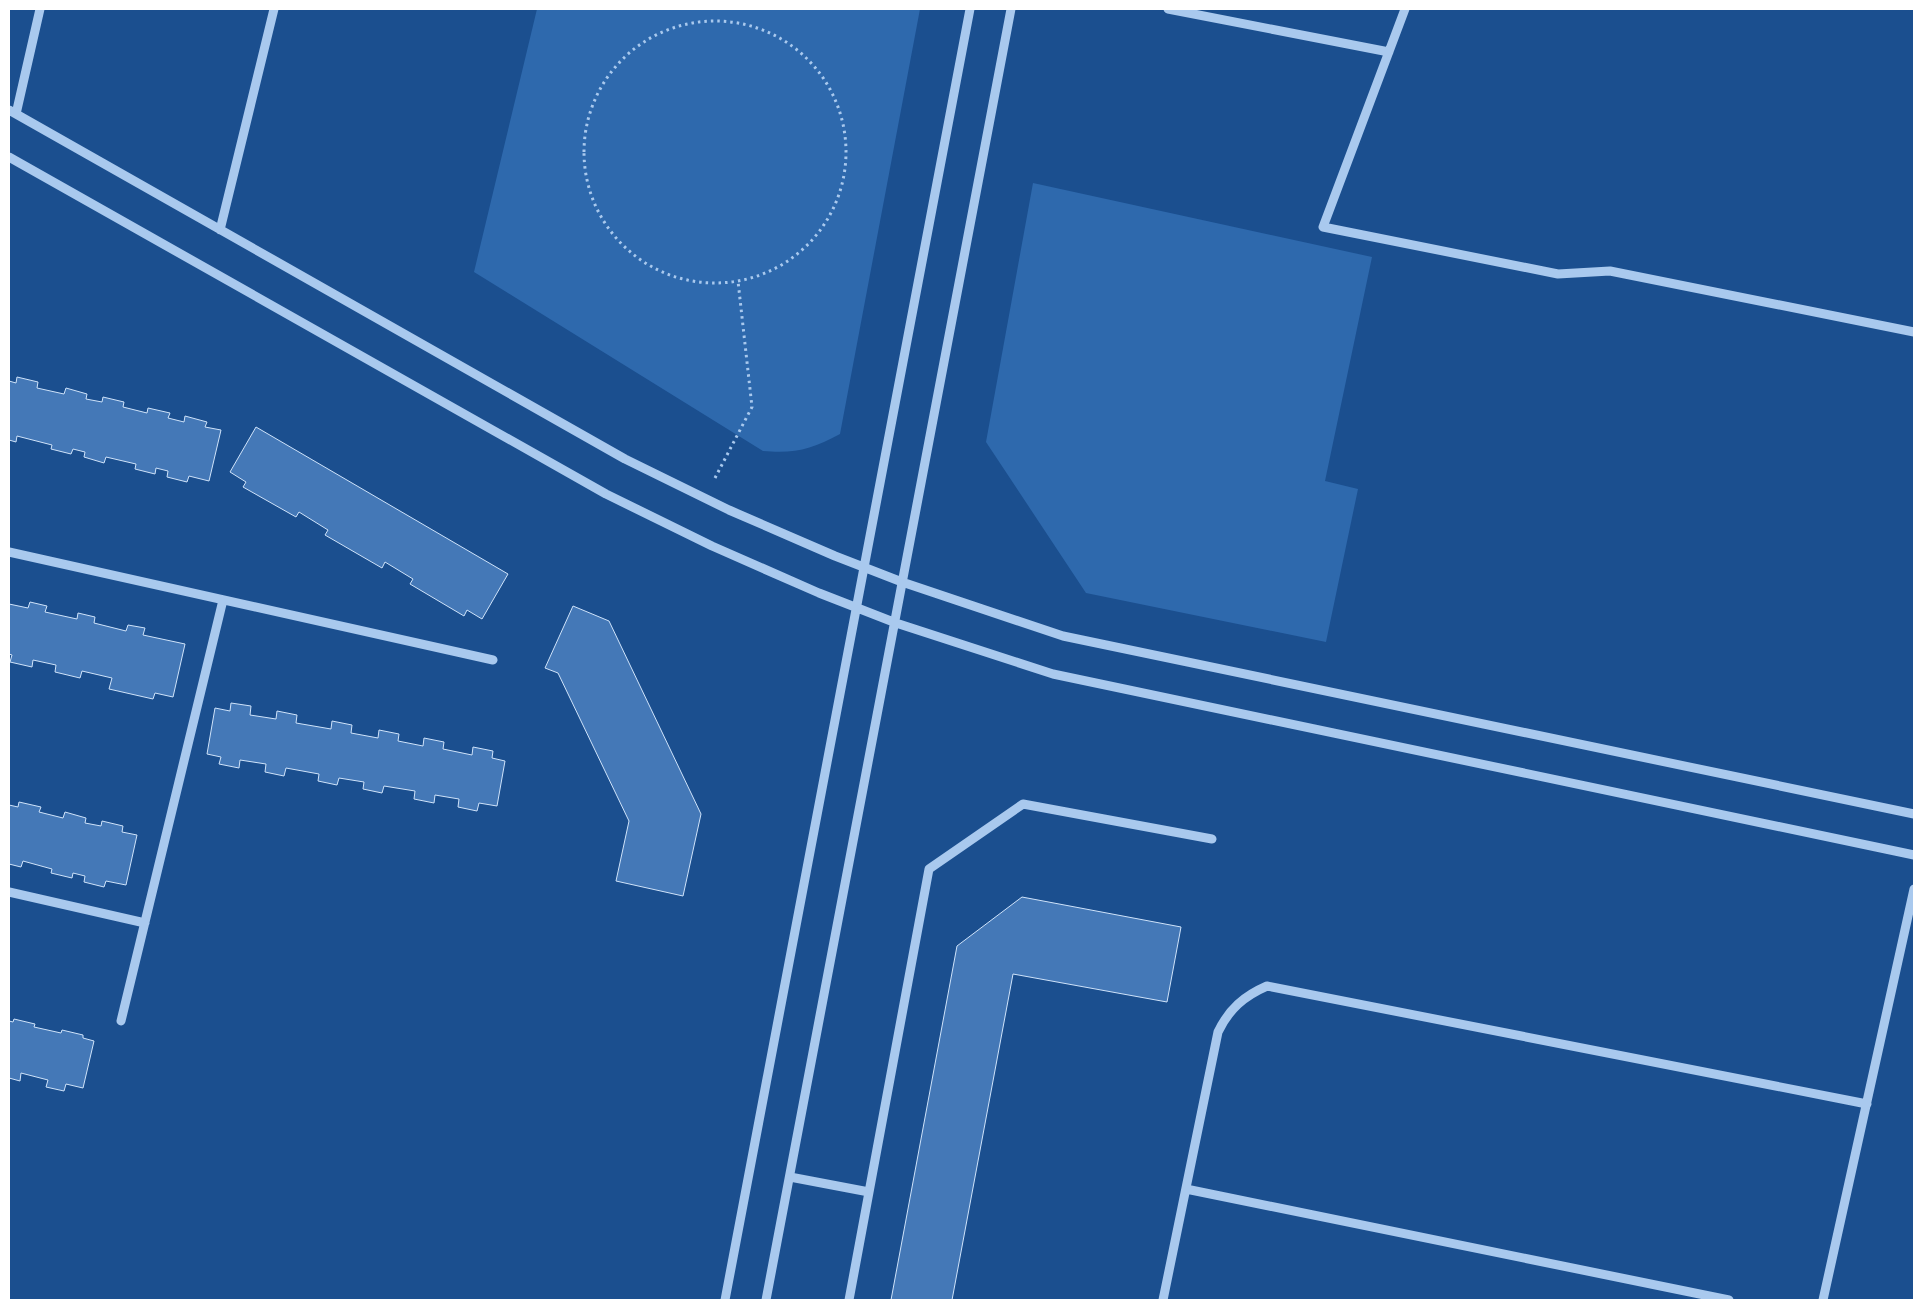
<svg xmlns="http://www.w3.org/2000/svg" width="1923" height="1309" font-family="Jost,sans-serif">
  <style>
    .green { fill: #2e69ad }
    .building { fill: #4478b7; stroke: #cfe3fa }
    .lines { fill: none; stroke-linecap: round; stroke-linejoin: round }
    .path { stroke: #a9c9ee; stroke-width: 3; stroke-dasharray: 2.5 4; stroke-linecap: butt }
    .minor { stroke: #a9c9ee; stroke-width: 9 }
  </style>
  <rect width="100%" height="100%" fill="#1b4f8f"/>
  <path class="green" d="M537 9H920L840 434C812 449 795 454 763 451L474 272Z
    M1033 183 1372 257 1325 481 1358 489 1326 642 1086 593 986 442Z"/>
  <path class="building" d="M17 377 38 382 37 388 64 394 66 388 87 394 86 399 102 402 103 397 124 402 123 407 147 413 148 408 170 413 168 418 184 422 185 416 207 422 205 427 221 430 209 481 189 476 187 482 167 477 168 471 156 468 155 474 135 469 136 464 106 457 104 463 84 457 85 452 73 449 71 454 51 449 52 445 17 436 16 442 9 440V381L16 383Z
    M256 427 508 574 482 619 467 610 464 616 410 584 413 579 385 562 382 568 325 535 328 530 299 512 296 517 243 487 246 482 230 472Z
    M30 602 47 606 45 612 77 619 78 613 95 617 94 623 126 631 128 625 145 628 143 635 185 644 173 697 155 693 153 699 109 689 112 678 82 671 80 678 55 672 56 665 33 660 32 667 10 662 12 655 9 654V604L28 608Z
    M573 606 609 621 701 814 683 896 616 881 629 821 558 673 545 668Z
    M231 703 251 706 250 715 276 719 277 711 297 715 296 723 331 729 332 721 352 725 351 733 378 738 379 730 399 734 398 741 423 746 424 738 444 742 443 749 472 755 473 747 493 751 492 758 505 761 497 806 479 803 477 811 458 807 459 799 435 795 434 803 414 799 415 791 384 786 382 793 363 789 364 782 339 778 337 785 318 781 319 774 286 768 284 776 265 772 266 764 240 760 239 768 219 764 221 757 207 754 215 708 230 711Z
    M19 802 41 807 39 812 63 818 65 812 86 818 85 823 101 826 102 821 123 826 122 832 137 835 126 885 106 881 104 887 84 882 85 876 73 873 72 878 51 873 52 869 23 861 21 867 9 864V805L18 807Z
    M1022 897 1181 927 1167 1002 1013 974 952 1300H891L957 946Z
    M14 1019 35 1024 34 1027 61 1033 62 1030 83 1035V1038L94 1041 83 1088 66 1084 64 1091 46 1087 48 1080 21 1073 20 1081 9 1078V1021L13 1022Z"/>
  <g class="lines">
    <path class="path" d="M584 152a131 131 0 1 1 262 0a131 131 0 1 1-262 0Z
      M715 478 752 407 738 281"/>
    <path class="minor" d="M1168 9 1389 52
      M1405 9 1323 227 1558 274 1610 271 1914 332
      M9 110 625 459 729 510 835 556 902 582 1063 636 1914 814
      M16 114 40 9
      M9 157 606 494 712 546 819 593 896 623 1053 674 1914 855
      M220 230 274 9
      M9 552 493 660
      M9 892 145 923
      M121 1021 223 600
      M790 1177 869 1192
      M1186 1189 1729 1300
      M725 1300 970 9
      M766 1300 1011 9
      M849 1300 929 869 1023 804 1212 839
      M1163 1300 1218 1032C1229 1009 1244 996 1267 986L1867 1104
      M1823 1300 1914 889"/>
  </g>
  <rect width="1923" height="1309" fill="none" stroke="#ffffff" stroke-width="20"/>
</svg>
